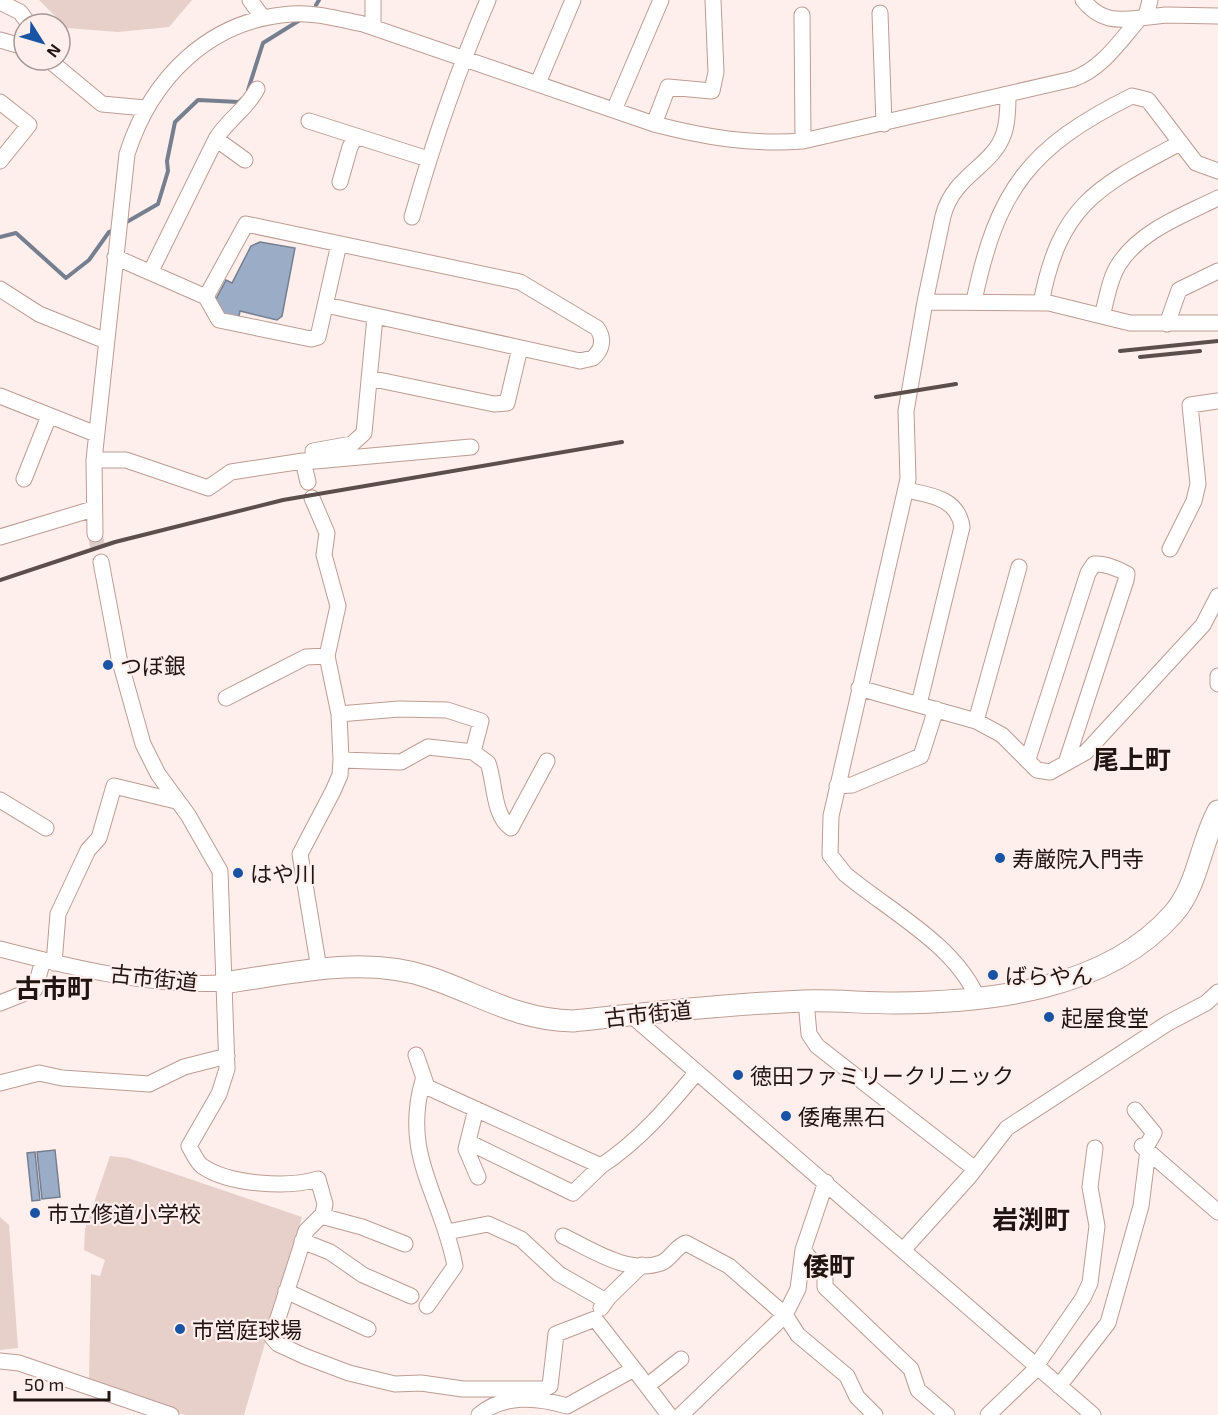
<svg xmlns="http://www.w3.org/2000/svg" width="1218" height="1415" font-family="'Exo 2','Noto Sans JP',sans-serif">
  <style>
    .green { fill: #e7cfca }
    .water { fill: #9aacc6; stroke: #767f90; stroke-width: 1.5 }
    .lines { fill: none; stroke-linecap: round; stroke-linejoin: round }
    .stream { stroke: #767f90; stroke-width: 4 }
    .street-tunnel { stroke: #ddcecb; stroke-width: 15; stroke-dasharray: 15 8; stroke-linecap: butt }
    .street-casing { stroke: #bd9c93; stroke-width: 17 }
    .secondary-casing { stroke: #bd9c93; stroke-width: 23 }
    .street { stroke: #fff; stroke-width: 15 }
    .secondary { stroke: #fff; stroke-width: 21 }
    .rail { stroke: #5b4e4b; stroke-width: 4 }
    .poi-dot { fill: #1853a4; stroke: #feefec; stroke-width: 2 }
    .labels { text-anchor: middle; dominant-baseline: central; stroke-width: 4.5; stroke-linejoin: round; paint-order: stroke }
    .poi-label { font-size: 22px; fill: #211512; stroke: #feefec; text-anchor: start }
    .street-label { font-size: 22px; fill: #211512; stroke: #feefec }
    .quarter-label { font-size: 26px; font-weight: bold; fill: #211512; stroke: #feefec }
  </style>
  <rect width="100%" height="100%" fill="#feefec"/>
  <path class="green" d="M39 0H192L169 27 118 32 67 28Z
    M110 1156 128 1158 302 1217 244 1415H185L89 1382 91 1274 100 1276 105 1260 84 1250 85 1229Z
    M0 1217 9 1225 18 1348 0 1350Z"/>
  <path class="water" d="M260 242 295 248 282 316 277 320 240 311 239 316H225L214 303 226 280 232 283 251 246Z
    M55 1150 60 1197 42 1199 37 1152Z
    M35 1152 40 1200 32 1201 27 1153Z"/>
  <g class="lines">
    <path class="stream" d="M316 5 319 0
      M248 90 263 43 300 20
      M125 223 158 204 168 171 167 161 175 122 198 100 239 102 242 99
      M0 237 16 233 66 278 89 260 109 232 116 229"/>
    <path class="street-tunnel" d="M95 534 101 562"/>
    <defs>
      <path id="street" d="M250 0 263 18
        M373 0V27
        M1083 0C1100 21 1116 21 1140 18
        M0 2 20 12 29 24
        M880 13 884 124
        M802 15 803 141
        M1146 17 1150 0
        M0 40 24 47
        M49 60 102 104 145 108
        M538 83 573 0
        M0 102 29 125 0 161
        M614 110 661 0
        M309 121 428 159
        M654 124 668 87 712 91 716 72 713 0
        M216 139 245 160
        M340 182 350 147 356 136
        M412 217C433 143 458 70 488 0
        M115 257 206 297 219 320 311 339 318 337 339 244
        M151 271 216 139C227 120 247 109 257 89
        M0 289 39 314 106 341
        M206 297 246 224 520 282 597 328C605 339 602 350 593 358L580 361 326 305
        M974 301C997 190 1029 147 1132 96L1148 100 1196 163 1218 171
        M925 302 1049 303 1130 323H1218
        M1041 303C1060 204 1097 187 1180 143
        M1102 316C1107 299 1109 279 1119 264 1141 230 1184 215 1218 198
        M1167 324 1179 290 1218 271
        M369 378 494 404 507 403 520 348
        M0 396 96 434
        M94 460H126L208 488 231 472 303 461 308 482
        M303 461H315L313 451 352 444 364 433 375 317
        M315 461 471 447
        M24 479 49 416
        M906 490C930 495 958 498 962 527L919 704
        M312 498 327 533 324 555 338 606 327 656 339 714 341 760 340 775 333 791 300 854 319 969
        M95 534 94 460 127 154C151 79 208 20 291 14 315 12 339 19 363 24L654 124C704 137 750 145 803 141L1073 79C1102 69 1120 41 1140 18L1166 15 1218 16
        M0 537 93 509
        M1170 549 1194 501 1198 484 1190 405 1218 401
        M101 562 119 658 143 744 158 774 188 815 220 871 227 1069 219 1094 189 1146C193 1153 196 1161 202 1166 229 1185 289 1188 318 1179L325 1204 323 1214 306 1231 272 1337 278 1344 304 1356 349 1373 395 1384 421 1383 463 1389H544L550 1386 556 1334 595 1319 634 1369
        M1218 676V684
        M859 688 976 721 1002 735 1037 770 1050 772 1086 752 1203 625 1218 596
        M226 698 306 657 327 656
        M339 714 399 709 447 710 481 721 473 752 488 763C495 782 493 816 511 828L547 761
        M976 721 1019 567
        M1028 759 1088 573 1094 564C1104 563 1119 569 1127 574L1126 580 1066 763
        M341 760 401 762 428 747 473 752
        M837 786 852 785 921 756 936 709
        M0 800 46 828
        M0 949C69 967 151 987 223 983
        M54 963 58 914 88 850 99 838 114 786 176 801
        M977 997C954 944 888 910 845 874L830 855 831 816 908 479 906 411 925 302 943 216C954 174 993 167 1004 133 1008 121 1008 107 1008 95
        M806 1001 809 1034 817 1046 975 1169
        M0 1003 35 989 43 960
        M631 1015 1093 1415
        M416 1055 427 1087 601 1166C640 1140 667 1108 697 1072
        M423 1080C401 1156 442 1196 455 1266L427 1306
        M0 1083 39 1073 62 1078 149 1084 184 1067 227 1056
        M476 1109 466 1149 478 1177
        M1135 1110 1154 1133 1145 1149
        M468 1142 573 1193 601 1166
        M1142 1146 1218 1212
        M321 1216 362 1227 405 1244
        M447 1232 488 1224 521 1239 559 1274 606 1301
        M563 1236C591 1249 627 1275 661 1263 671 1259 675 1247 686 1243L729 1266 785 1315 798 1335 847 1376 857 1397 875 1415
        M302 1241 330 1252 363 1275 411 1296
        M803 1250 825 1276V1287L911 1369 918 1390 947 1415
        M903 1250 969 1177 1007 1128 1168 1023 1206 1003 1218 992
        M286 1291 368 1329
        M601 1308 609 1297 642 1265
        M0 1361 19 1363 171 1415
        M1036 1366 1083 1298 1090 1283 1097 1226 1090 1187 1095 1148
        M647 1386 681 1359
        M1059 1386 1108 1323 1141 1206 1148 1150
        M479 1415C503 1394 538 1397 567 1406L634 1369 669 1415
        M681 1415 785 1315 798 1289 803 1250 826 1182
        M988 1415 1038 1367"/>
      <path id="secondary" d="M223 983C288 974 363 955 428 977 479 994 517 1020 573 1021 649 1013 727 1004 804 1001 834 1000 864 1003 895 1003 990 1002 1106 990 1173 914 1198 886 1200 844 1218 811"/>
    </defs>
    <use href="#street" class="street-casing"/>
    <use href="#secondary" class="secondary-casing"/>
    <use href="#street" class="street"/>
    <use href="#secondary" class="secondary"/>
    <path class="rail" d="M1120 351 1218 341
      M1140 357 1200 351
      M876 397 956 384
      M0 580 115 542 283 500 622 442"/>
  </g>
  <g class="poi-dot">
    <circle cx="108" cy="665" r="6"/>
    <circle cx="1000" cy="858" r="6"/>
    <circle cx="238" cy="873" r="6"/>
    <circle cx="993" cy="975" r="6"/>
    <circle cx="1049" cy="1017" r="6"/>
    <circle cx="738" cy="1075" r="6"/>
    <circle cx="786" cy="1116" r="6"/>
    <circle cx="35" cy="1213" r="6"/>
    <circle cx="180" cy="1329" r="6"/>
  </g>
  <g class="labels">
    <g class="poi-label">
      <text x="120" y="665">つぼ銀</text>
      <text x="1012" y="858">寿厳院入門寺</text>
      <text x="250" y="873">はや川</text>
      <text x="1005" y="975">ばらやん</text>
      <text x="1061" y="1017">起屋食堂</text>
      <text x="750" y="1075">徳田ファミリークリニック</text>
      <text x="798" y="1116">倭庵黒石</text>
      <text x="47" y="1213">市立修道小学校</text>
      <text x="192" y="1329">市営庭球場</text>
    </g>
    <g class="street-label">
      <text transform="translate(154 977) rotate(6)">古市街道</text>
      <text transform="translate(648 1013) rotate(-6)">古市街道</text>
    </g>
    <g class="quarter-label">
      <text x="1132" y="758">尾上町</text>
      <text x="54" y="987">古市町</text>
      <text x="1031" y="1218">岩渕町</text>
      <text x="829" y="1265">倭町</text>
    </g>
  </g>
  <g transform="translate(42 42) rotate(127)"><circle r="28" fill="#feefec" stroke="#a69895" stroke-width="1.5"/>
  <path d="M0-4.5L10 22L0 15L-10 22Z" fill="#1853a4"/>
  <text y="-9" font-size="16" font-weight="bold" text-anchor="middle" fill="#211512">N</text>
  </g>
  <path d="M15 1391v9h94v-9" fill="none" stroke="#211512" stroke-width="3"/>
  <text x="24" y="1391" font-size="18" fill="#211512" stroke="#feefec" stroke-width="4.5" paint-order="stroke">50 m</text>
</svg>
